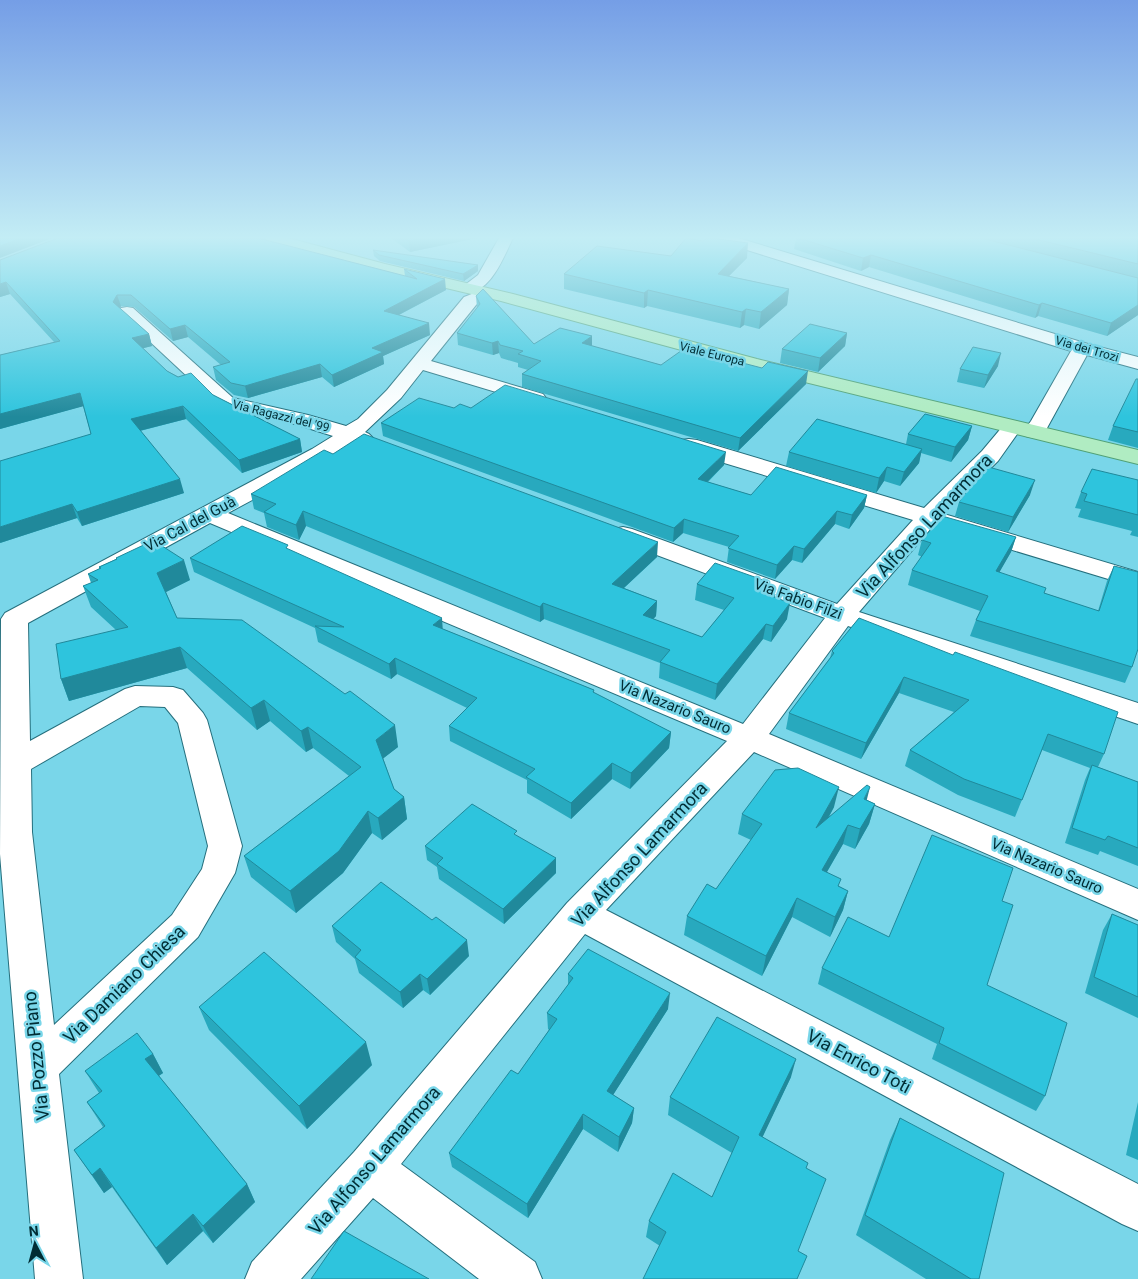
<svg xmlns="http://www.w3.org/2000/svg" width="1138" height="1279" font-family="Roboto,sans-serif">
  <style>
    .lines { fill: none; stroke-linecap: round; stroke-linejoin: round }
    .minor-casing { stroke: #256f7d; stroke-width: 2 }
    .major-casing { stroke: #51a176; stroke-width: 2 }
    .minor { fill: #fff; fill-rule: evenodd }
    .major { fill: #b0ecc2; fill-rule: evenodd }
    .wall { fill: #28a9be }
    .shaded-wall { fill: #20899b }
    .building { fill: #2ec4dd; stroke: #20899b }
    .labels { text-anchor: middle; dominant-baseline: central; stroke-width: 5; stroke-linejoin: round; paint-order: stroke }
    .far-street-label { font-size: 12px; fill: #012d34; stroke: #79d6e9 }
    .street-label { font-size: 15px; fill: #012d34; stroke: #79d6e9 }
    .near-street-label { font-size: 18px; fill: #012d34; stroke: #79d6e9 }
  </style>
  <rect width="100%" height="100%" fill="#79d6e9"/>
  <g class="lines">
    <defs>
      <path id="minor" d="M499 238H513C504 256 489 298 463 291L461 288 478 275Z
        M716 238H738L1088 344 1138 357V369L1087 355 1047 428C1040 437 1036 439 1026 436L1023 432 1031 421 1071 351 718 241Z
        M477 292 483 293 485 297 476 305 431 361 543 394 546 398 543 402 536 404 529 402 423 370 401 398 365 432 369 434 373 438 369 442 362 444 352 442 328 459 228 513 743 724 825 618 614 539 611 534 614 529 623 527 632 529 837 604 913 520 681 450 678 445 681 440 689 439 697 440 924 508 982 451 1003 426 1010 424 1017 426 1020 430 998 461 944 514 1138 572V588L933 526 859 612 1138 703V724L848 626 769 734 1138 889V920L754 752 606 910 1138 1184V1231L1122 1224 585 934 401 1164 535 1262 542 1279H479L373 1198 301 1279H245L252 1262 354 1152 567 903 727 741 210 523 28 623 30 741 125 689 135 686 173 687 183 690 203 713 207 720 242 846 235 873 198 937 59 1074 83 1279H35L0 854 1 619 5 613 312 449 333 436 295 424 219 406 118 312 121 308 127 307 133 308 233 398 308 415 346 426 358 419 387 390 464 297ZM140 706 165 707 178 723 208 846 202 869 172 915 54 1025 32 832 31 769Z"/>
      <path id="major" d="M265 238H288L385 264 513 294 757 359 1138 450V464L744 367 501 301 374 271 267 241Z"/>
    </defs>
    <use href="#minor" class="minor-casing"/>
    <use href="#major" class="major-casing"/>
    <use href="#minor" class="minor"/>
    <use href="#major" class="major"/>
  </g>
  <path class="wall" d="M391 238H477L410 252Z
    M796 238H1138V315L1107 336 1038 316 1035 318 869 267 861 271 794 249Z
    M373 250 478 265V271L464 281 380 261 374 256Z
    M671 256 747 258 729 276 789 289 787 305 759 329 744 325 740 328 647 306 644 308 564 289V274Z
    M0 260 405 276 404 269 446 290 399 315 430 335 383 356 384 364 334 387 322 377 248 398 234 395 216 380 213 367 221 365 188 337 173 341 134 307 121 306 120 308 149 334 152 346 143 348 167 371 300 439 302 452 242 473 186 419 140 431 184 493 82 526 77 518 0 543 91 434 83 406 0 429V355L54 342 10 294 0 297Z
    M476 296 534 344 592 346 661 365 806 384 738 451 522 387V374L528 370 518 367V363L501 358 499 353 493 355 458 345 457 333 477 308Z
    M847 333 845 346 818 372 780 363 782 349Z
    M998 366 984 388 957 382 960 369Z
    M1138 379V448L1108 440 1113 426Z
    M454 408H471L724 465 708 482 751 495H867L864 508 849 529 835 524 802 563 792 560 775 579 727 562 729 547 683 533 673 542 383 436 381 423Z
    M972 426 968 440 951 462 921 453 919 463 900 486 884 481 876 493 786 466 789 452 906 444 908 434Z
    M333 454 657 557 624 588 657 601 656 616 653 619 702 637 724 610 695 600 697 584 763 580 762 590 775 597 787 619 771 642 763 639 715 700 659 678 660 663 544 619 540 622 306 526 299 540 267 527 264 513 254 509 251 494Z
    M1138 480V537L1130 535 1132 531 1078 517 1081 509 1075 508 1081 492Z
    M1030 495 1008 532 955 516 959 502Z
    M1016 537 1011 552 999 572 1044 593 1098 611 1107 581 1114 566 1132 667 1125 683 970 636 976 620 980 611 908 585 912 570 922 557 918 555 922 540Z
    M289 550 443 629 594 690V693L671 732 669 748 630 789 612 779 571 819 527 793V780L450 741 449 726 467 708 397 674 391 679 318 642 315 628 194 572 190 558Z
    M116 558 190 580 166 592 177 618 398 747 383 758 394 789 404 797 407 819 382 840 372 833 343 873 296 913 251 877 244 856 349 776 313 748 306 752 270 721 257 730 187 668 69 701 61 679 116 630 91 607 83 586 91 583 88 574 99 569V567L116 559Z
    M859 618 1104 754 1098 767 1138 782V866L1100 851 1098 855 1065 843 1085 780 1090 768 1042 750 1015 817 958 795 905 766 910 750 954 712 899 693 861 759 786 729 789 713 830 658 832 651Z
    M867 800 875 804 869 824 855 849 843 844 827 872 839 886 848 891 843 910 830 937 792 917 762 976 684 935 687 916 716 889 751 840 738 834 742 814 834 807 829 817Z
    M425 846 556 858V873L504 924 439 879 437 867 427 860Z
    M1002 901 987 985 1045 1096 1036 1111 932 1059 937 1044 818 984 822 968 889 937Z
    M1112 914 1138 925V1018L1085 993 1103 930Z
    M332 926 469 956 430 995 423 990 403 1008 359 973 355 959 336 942Z
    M568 974 668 1009 613 1095 634 1108 632 1123 618 1152 583 1129 528 1218 452 1167 449 1153 518 1074 549 1030 548 1029 547 1013 568 985Z
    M199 1007 372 1065 307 1129 209 1030Z
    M153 1054 163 1073 159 1076 247 1184 255 1202 213 1243 203 1231 167 1265 112 1187 104 1193 74 1150 103 1127 87 1102 99 1093 85 1071Z
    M791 1077 762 1137 808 1163 660 1246 646 1237 649 1221 712 1197 732 1153 668 1115 670 1097Z
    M1138 1102V1160L1126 1155Z
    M900 1118 979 1279H926L856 1235 890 1140Z"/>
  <path class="shaded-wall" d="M21 238H52L0 258V246Z
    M424 238H477L410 252 409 241Z
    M748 243 747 258 716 289 718 274Z
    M871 255 869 267 861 271 863 258Z
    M478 265V271L464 281 463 274Z
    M445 279 446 290 385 322 384 311Z
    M6 282 10 294 0 297V284Z
    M789 289 787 305 759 329 761 312Z
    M648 290 647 306 644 308V293Z
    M117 295 121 306 117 313 113 302Z
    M1042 303 1038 316 1035 318 1039 305Z
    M1138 305V315L1107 336 1111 323Z
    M746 309 744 325 740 328 742 312Z
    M429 323 430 335 383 356 384 364 334 387 332 375 372 348Z
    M185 325 188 337 173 341 170 329Z
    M847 333 845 346 818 372 820 358Z
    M149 334 152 346 136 350 132 338Z
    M592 336V349L582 343Z
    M498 341 499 353 493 355 492 343Z
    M1001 353 998 366 984 388 988 375Z
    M320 364 322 377 248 398 245 386Z
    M808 371 806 384 738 451 740 438Z
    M80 393 84 406 0 429V414Z
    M183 406 186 419 135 432 131 419Z
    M972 426 968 440 951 462 955 447Z
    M300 439 302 452 242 473 239 460Z
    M922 449 919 463 900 486 904 472Z
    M726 452 724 465 697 492 698 479Z
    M887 467 884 481 876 493 879 478Z
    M180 479 184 493 82 526 77 512Z
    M1035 480 1030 495 1008 532 1013 517Z
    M867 495 864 508 849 529 852 515Z
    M72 504 77 518 0 543V527Z
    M303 511 306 526 299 540 296 525Z
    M837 511 835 524 802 563 804 549Z
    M684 519 683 533 673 542 674 528Z
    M1016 537 1011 552 991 587 996 571Z
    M658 542 657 557 612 599V584Z
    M794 546 792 560 775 579 777 565Z
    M184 560 190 580 164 593 157 573Z
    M763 580 761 596 756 588Z
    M657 601 656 616 642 631 643 615Z
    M543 603 544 619 540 622V607Z
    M790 603 787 619 771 642 773 626Z
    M442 618 443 633 433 625Z
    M766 624 763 639 715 700 717 684Z
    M180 647 187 668 69 701 61 679Z
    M395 658 397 674 391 679 389 664Z
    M904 677 899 693 861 759 866 743Z
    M264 700 270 721 257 730 251 708Z
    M395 725 398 747 380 761 376 740Z
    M308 727 313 748 306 752 301 731Z
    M671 732 669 748 630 789 631 773Z
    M612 763V779L571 819V803Z
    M839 787 834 807 811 848 816 828Z
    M870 787 865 807 864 799Z
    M404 797 407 819 382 840 378 818Z
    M875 804 869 824 855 849 860 829Z
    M368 811 372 833 343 873 296 913 290 891Z
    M848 825 843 844 817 889 822 870Z
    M556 858V873L504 924 503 909Z
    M848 891 843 910 830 937 835 917Z
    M797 898 792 917 762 976 766 956Z
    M467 940 469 956 430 995 427 979Z
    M420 974 423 990 403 1008 400 992Z
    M670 993 668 1009 606 1106 607 1091Z
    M366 1042 372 1065 307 1129 299 1106Z
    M153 1054 163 1073 155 1078 145 1059Z
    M796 1059 791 1077 755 1153 759 1135Z
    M634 1108 632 1123 618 1152 619 1137Z
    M583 1114V1129L528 1218 527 1204Z
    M100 1168 112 1187 104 1193 92 1175Z
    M247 1184 255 1202 213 1243 203 1226Z
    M193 1214 203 1231 167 1265 156 1248Z"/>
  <path class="building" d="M0 238H21L0 246Z
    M58 238H258L417 279 404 269 445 279 384 311 429 323 372 348 383 352 332 375 320 364 245 386 231 383 213 367 230 362 185 325 170 329 131 295H117L113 302 149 334 132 338 167 371 178 377 191 373 213 395 300 439 239 460 183 406 131 419 180 479 77 512 72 504 0 527V461L91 434 80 393 0 414V355L60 341 6 282 0 284V260Z
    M405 238H424L409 241Z
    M686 238 703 241 707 238H711L748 243 718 274 789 289 761 312 746 309 742 312 648 290 644 293 564 274 597 246 671 256Z
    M798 238H981L1138 278V305L1111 323 1042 303 1039 305 871 255 863 258Z
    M1031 238H1138V264Z
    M373 250 478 265 463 274 379 255Z
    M483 289 534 344 560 328 592 336 582 343 661 365 685 348 762 368 768 362 808 371 740 438 522 374 541 361 518 354 523 351 500 345 498 341 492 343 457 333 480 304 476 296Z
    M810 324 847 333 820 358 782 349Z
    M973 347 1001 353 988 375 960 369Z
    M1136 379H1138V432L1113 426Z
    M505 385 726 452 698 479 751 495 776 467 867 495 852 515 837 511 804 549 794 546 777 565 728 548 739 536 684 519 674 528 381 423 419 398 454 408 460 404 471 408Z
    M925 414 972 426 955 447 908 434Z
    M817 419 922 449 904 472 887 467 879 478 789 452Z
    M364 434 658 542 612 584 657 601 643 615 702 637 734 598 697 584 715 563 763 580 756 588 775 594 774 597 790 603 773 626 766 624 717 684 660 662 670 650 543 603 540 607 303 511 296 525 264 512 276 504 251 494 324 450 333 454Z
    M985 466 1035 480 1013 517 959 502Z
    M1092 469 1138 480V515L1084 501 1087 494 1081 492Z
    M942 516 1016 537 996 571 1046 588 1044 593 1099 611 1114 566 1138 572V649L1132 667 976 620 988 596 912 570 931 543 922 540Z
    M242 526 288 545 286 548 442 618 433 625 594 690 593 692 671 732 631 773 612 763 571 803 526 777 535 769 449 726 477 698 395 658 389 664 315 626 344 627 190 558Z
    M150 542 156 546 159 544 184 560 157 573 177 618 242 620 345 694 350 691 395 725 376 740 394 789 404 797 378 818 368 811 339 851 290 891 244 856 361 767 308 727 301 731 264 700 251 708 180 647 61 679 56 644 128 627 83 586 98 580 88 574 101 568 99 567 117 559 116 558Z
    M859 618 953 655 955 652 1118 712 1104 754 1048 734 1022 800 964 779 910 750 969 700 904 677 866 743 789 713 834 653 832 651Z
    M1092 765 1138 782V848L1108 836 1105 840 1072 828Z
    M798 768 839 787 816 828 867 785 870 787 864 799 875 804 860 829 848 825 822 870 841 879 838 886 848 891 835 917 797 898 766 956 687 916 707 884 716 889 762 824 742 814 775 770Z
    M472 804 517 831 514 834 556 858 503 909 437 864 443 858 425 846Z
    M932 835 1013 868 1002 901 1013 905 987 985 1067 1023 1045 1096 939 1043 944 1028 822 968 848 917 889 937Z
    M381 882 432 920 436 917 467 940 427 979 420 974 400 992 355 957 361 950 332 926Z
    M1112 914 1138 925V997L1094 977Z
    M588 949 670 993 607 1091 634 1108 619 1137 583 1114 527 1204 449 1153 511 1070 518 1074 557 1019 547 1013 573 978 568 974Z
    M264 952 366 1042 299 1106 199 1007Z
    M717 1017 796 1059 759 1135 808 1163 806 1168 826 1179 798 1251 807 1256 797 1279H643L666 1232 649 1221 673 1173 712 1197 739 1137 670 1097Z
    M137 1033 153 1054 145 1059 247 1184 203 1226 193 1214 156 1248 100 1168 92 1175 74 1150 105 1126 87 1102 102 1091 85 1071Z
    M900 1118 1004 1173 979 1279H971L865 1215Z
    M344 1231 429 1279H311Z"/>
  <linearGradient id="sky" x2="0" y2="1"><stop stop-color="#759ee6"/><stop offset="0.57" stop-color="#c3edf5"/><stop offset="1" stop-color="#c3edf5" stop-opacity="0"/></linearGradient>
  <rect width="1138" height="417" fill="url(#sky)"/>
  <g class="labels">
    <g class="far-street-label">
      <text transform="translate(1087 349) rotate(16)">Via dei Trozi</text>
      <text transform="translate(712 354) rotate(14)">Viale Europa</text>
      <text transform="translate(281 416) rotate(14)">Via Ragazzi del '99</text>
    </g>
    <g class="street-label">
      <text transform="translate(190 524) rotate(-28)">Via Cal del Guà</text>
      <text transform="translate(798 599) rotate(20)">Via Fabio Filzi</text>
      <text transform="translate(675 707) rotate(22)">Via Nazario Sauro</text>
      <text transform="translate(1047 866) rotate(23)">Via Nazario Sauro</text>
    </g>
    <g class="near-street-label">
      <text transform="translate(924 526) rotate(-47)">Via Alfonso Lamarmora</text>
      <text transform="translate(639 854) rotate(-47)">Via Alfonso Lamarmora</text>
      <text transform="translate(124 984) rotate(-44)">Via Damiano Chiesa</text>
      <text transform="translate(36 1056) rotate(-96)">Via Pozzo Piano</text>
      <text transform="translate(859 1061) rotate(28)">Via Enrico Toti</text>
      <text transform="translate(374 1160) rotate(-49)">Via Alfonso Lamarmora</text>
    </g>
  </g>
  <g transform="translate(35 1244) rotate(354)" stroke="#79d6e9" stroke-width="4" paint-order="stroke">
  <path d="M0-4L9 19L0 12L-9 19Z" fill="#012d34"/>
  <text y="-8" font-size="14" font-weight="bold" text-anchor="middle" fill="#012d34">N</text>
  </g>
</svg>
